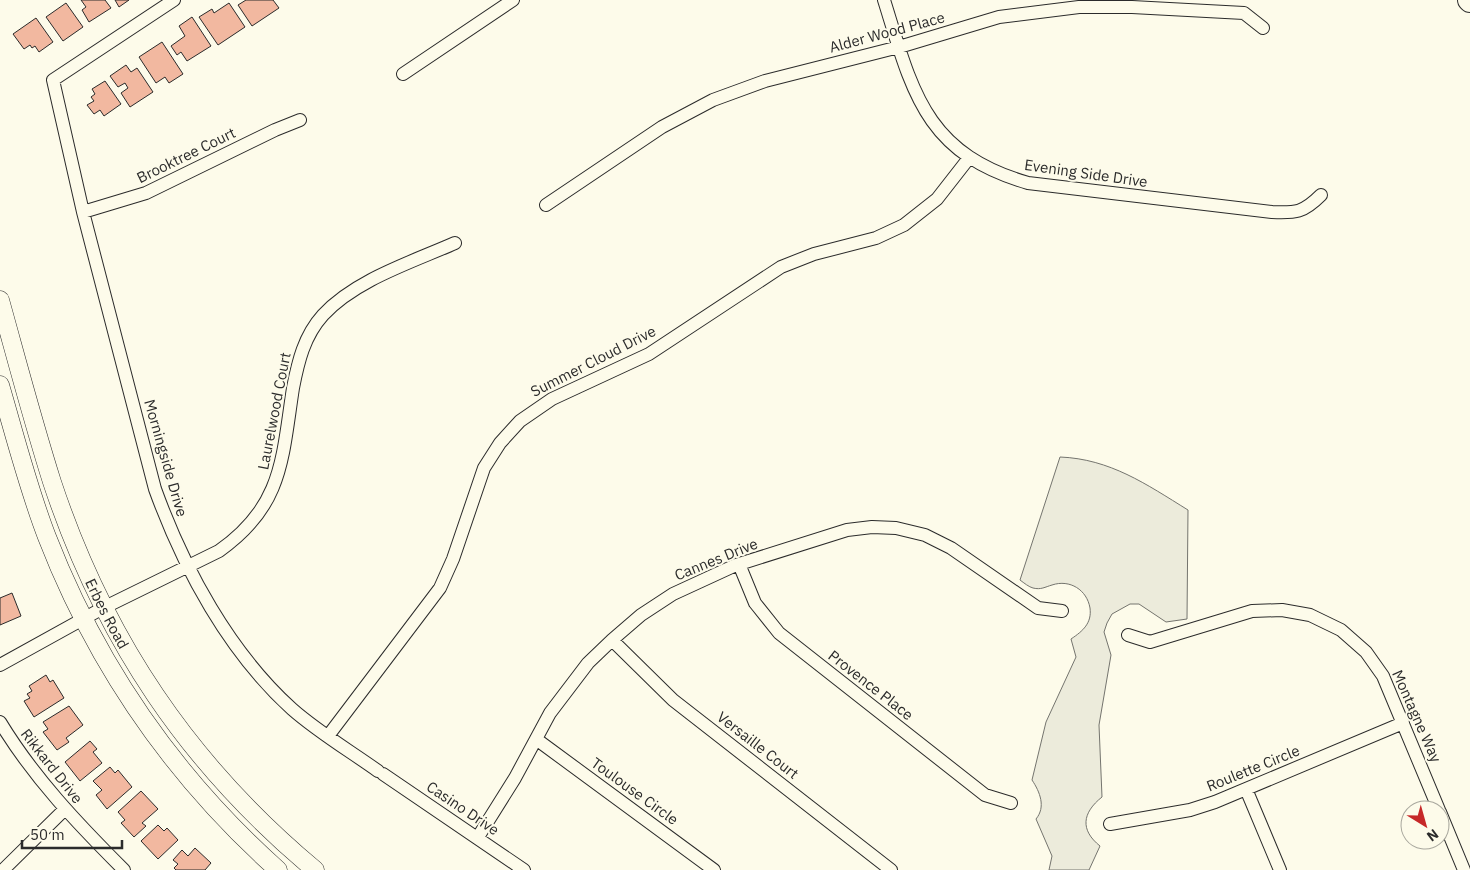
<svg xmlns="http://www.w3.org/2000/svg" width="1470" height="870" font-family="'IBM Plex Sans',sans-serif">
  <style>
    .green { fill: #ecebdb; stroke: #74746e }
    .building { fill: #f2b8a0; stroke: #2b2b2b }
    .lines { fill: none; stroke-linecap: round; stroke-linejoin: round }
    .street-casing { stroke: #2b2b2b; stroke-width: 14 }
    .secondary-casing { stroke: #2b2b2b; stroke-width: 19 }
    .highway-casing { stroke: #2b2b2b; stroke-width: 24 }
    .street { stroke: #fdfbea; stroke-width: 12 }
    .secondary { stroke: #fdfbea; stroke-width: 18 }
    .highway { stroke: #fdfbea; stroke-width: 22 }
    .labels { text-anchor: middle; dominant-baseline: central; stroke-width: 4; stroke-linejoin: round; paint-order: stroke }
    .street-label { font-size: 15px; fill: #2b2b2b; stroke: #fdfbea }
  </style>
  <rect width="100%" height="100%" fill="#fdfbea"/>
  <path class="green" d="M1060 457C1110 459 1146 484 1188 510L1187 619 1166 622 1139 604H1130L1112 614 1107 623 1104 632 1111 655 1099 725 1102 797C1082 813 1080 830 1100 846L1089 870H1049L1052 856 1036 819C1046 807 1040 792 1032 780L1046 722 1076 657 1071 639C1083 631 1092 623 1090 608 1087 590 1070 579 1052 585 1045 587 1041 590 1033 588 1029 587 1024 583 1020 580Z"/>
  <path class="building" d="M81 0H105L111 8 89 22 82 10 86 7Z
    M115 0H129L119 7Z
    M246 0H273L279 8 252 26 238 5Z
    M66 3 83 27 63 41 46 17Z
    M229 3 245 27 218 45 199 17 212 9 214 13Z
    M192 17 211 46 187 61 181 52 177 55 171 46 185 36 179 26Z
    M36 18 53 42 39 52 35 46 32 48 30 45 24 49 13 34Z
    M162 42 183 74 169 83 165 77 156 83 139 57Z
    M126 65 131 72 137 68 153 92 130 107 121 93 128 88 125 83 118 87 110 76Z
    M105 81 121 104 104 116 100 110 94 114 87 105 94 101 91 97 95 94 92 89Z
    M12 593 21 616 0 625V598Z
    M46 675 50 682 53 680 64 698 34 717 24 701 30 698 27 694 32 691 29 686Z
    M69 706 83 725 66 738 69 742 57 750 43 732 48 729 43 722Z
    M90 741 97 749 93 752 102 763 80 781 65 762Z
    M110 767 115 773 118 770 132 787 107 809 96 795 102 790 93 781Z
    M141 791 158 809 142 823 146 826 134 837 121 823 125 820 118 812Z
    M158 825 164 831 167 828 178 840 158 859 141 841Z
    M195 848 211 863 205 870H176L174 868 178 864 173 860 182 850 188 856Z"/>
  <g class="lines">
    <defs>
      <path id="street" d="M174 0 53 80 83 212 155 489C184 569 229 652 292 709 318 732 350 751 378 771
        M884 0C913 93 925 153 1028 183L1272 212C1296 213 1303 213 1321 195
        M403 74 513 0
        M546 205 662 127 713 100 765 81 899 47 999 17 1079 7H1132L1244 13 1263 28
        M83 212 146 193 275 130 300 120
        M739 564 755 603 779 633 985 795 1011 803
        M1128 635 1150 642 1252 611 1282 610 1310 615 1341 630 1366 652 1383 676 1439 810
        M612 640 673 700 891 870
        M0 665 103 608 219 551C283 506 282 459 293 388 298 362 304 336 323 315 355 280 412 262 455 243
        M0 722C34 778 78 824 124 870
        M328 736 440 588 453 559 484 468 500 443 520 421 552 399 649 354 781 267 814 254 876 238 904 225 937 199 969 158
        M536 739 714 870
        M383 774 524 870
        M1246 789 1280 870
        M1440 812 1464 870
        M1110 824 1190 810 1215 802 1403 723
        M478 837 515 778 550 713 588 663 612 640 641 615 673 594 736 565 847 530 872 527 896 528 925 535 951 548 1038 608 1062 611
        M3 870 64 810"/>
      <g id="secondary">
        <path id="s1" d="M0 300C17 361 33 422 52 482 104 639 188 764 315 870"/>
        <path d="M0 385C15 436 28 488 47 537 97 666 175 778 278 870"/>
      </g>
      <path id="highway" d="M1469 0 1470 1"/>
    </defs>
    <use href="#street" class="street-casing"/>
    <use href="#secondary" class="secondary-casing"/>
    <use href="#highway" class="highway-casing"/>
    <use href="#street" class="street"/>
    <use href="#secondary" class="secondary"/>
    <use href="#highway" class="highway"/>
  </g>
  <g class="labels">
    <g class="street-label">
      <text transform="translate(887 32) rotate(-15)">Alder Wood Place</text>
      <text transform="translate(186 155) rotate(-26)">Brooktree Court</text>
      <text transform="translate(1086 173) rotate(8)">Evening Side Drive</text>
      <text transform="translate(593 361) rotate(-27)">Summer Cloud Drive</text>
      <text transform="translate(274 411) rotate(-79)">Laurelwood Court</text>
      <text transform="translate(166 458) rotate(74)">Morningside Drive</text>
      <text transform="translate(716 559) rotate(-22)">Cannes Drive</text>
      <text stroke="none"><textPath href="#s1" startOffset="332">Erbes Road</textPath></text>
      <text transform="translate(871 685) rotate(38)">Provence Place</text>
      <text transform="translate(1417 716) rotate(66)">Montagne Way</text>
      <text transform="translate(758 745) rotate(38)">Versaille Court</text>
      <text transform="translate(52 766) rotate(52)">Rikkard Drive</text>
      <text transform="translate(1253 768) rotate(-22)">Roulette Circle</text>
      <text transform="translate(635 791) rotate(36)">Toulouse Circle</text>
      <text transform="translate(463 808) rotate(34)">Casino Drive</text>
    </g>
  </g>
  <g transform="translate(1425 825) rotate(143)"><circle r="24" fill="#fdfbea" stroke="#a9a89e"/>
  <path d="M0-4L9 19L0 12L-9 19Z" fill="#c62828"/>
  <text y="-8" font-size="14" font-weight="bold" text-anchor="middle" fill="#2b2b2b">N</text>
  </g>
  <path d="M22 840v8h100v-8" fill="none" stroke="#2b2b2b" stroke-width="2.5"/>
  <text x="30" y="840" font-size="15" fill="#2b2b2b" stroke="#fdfbea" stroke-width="4" paint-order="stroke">50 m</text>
</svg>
